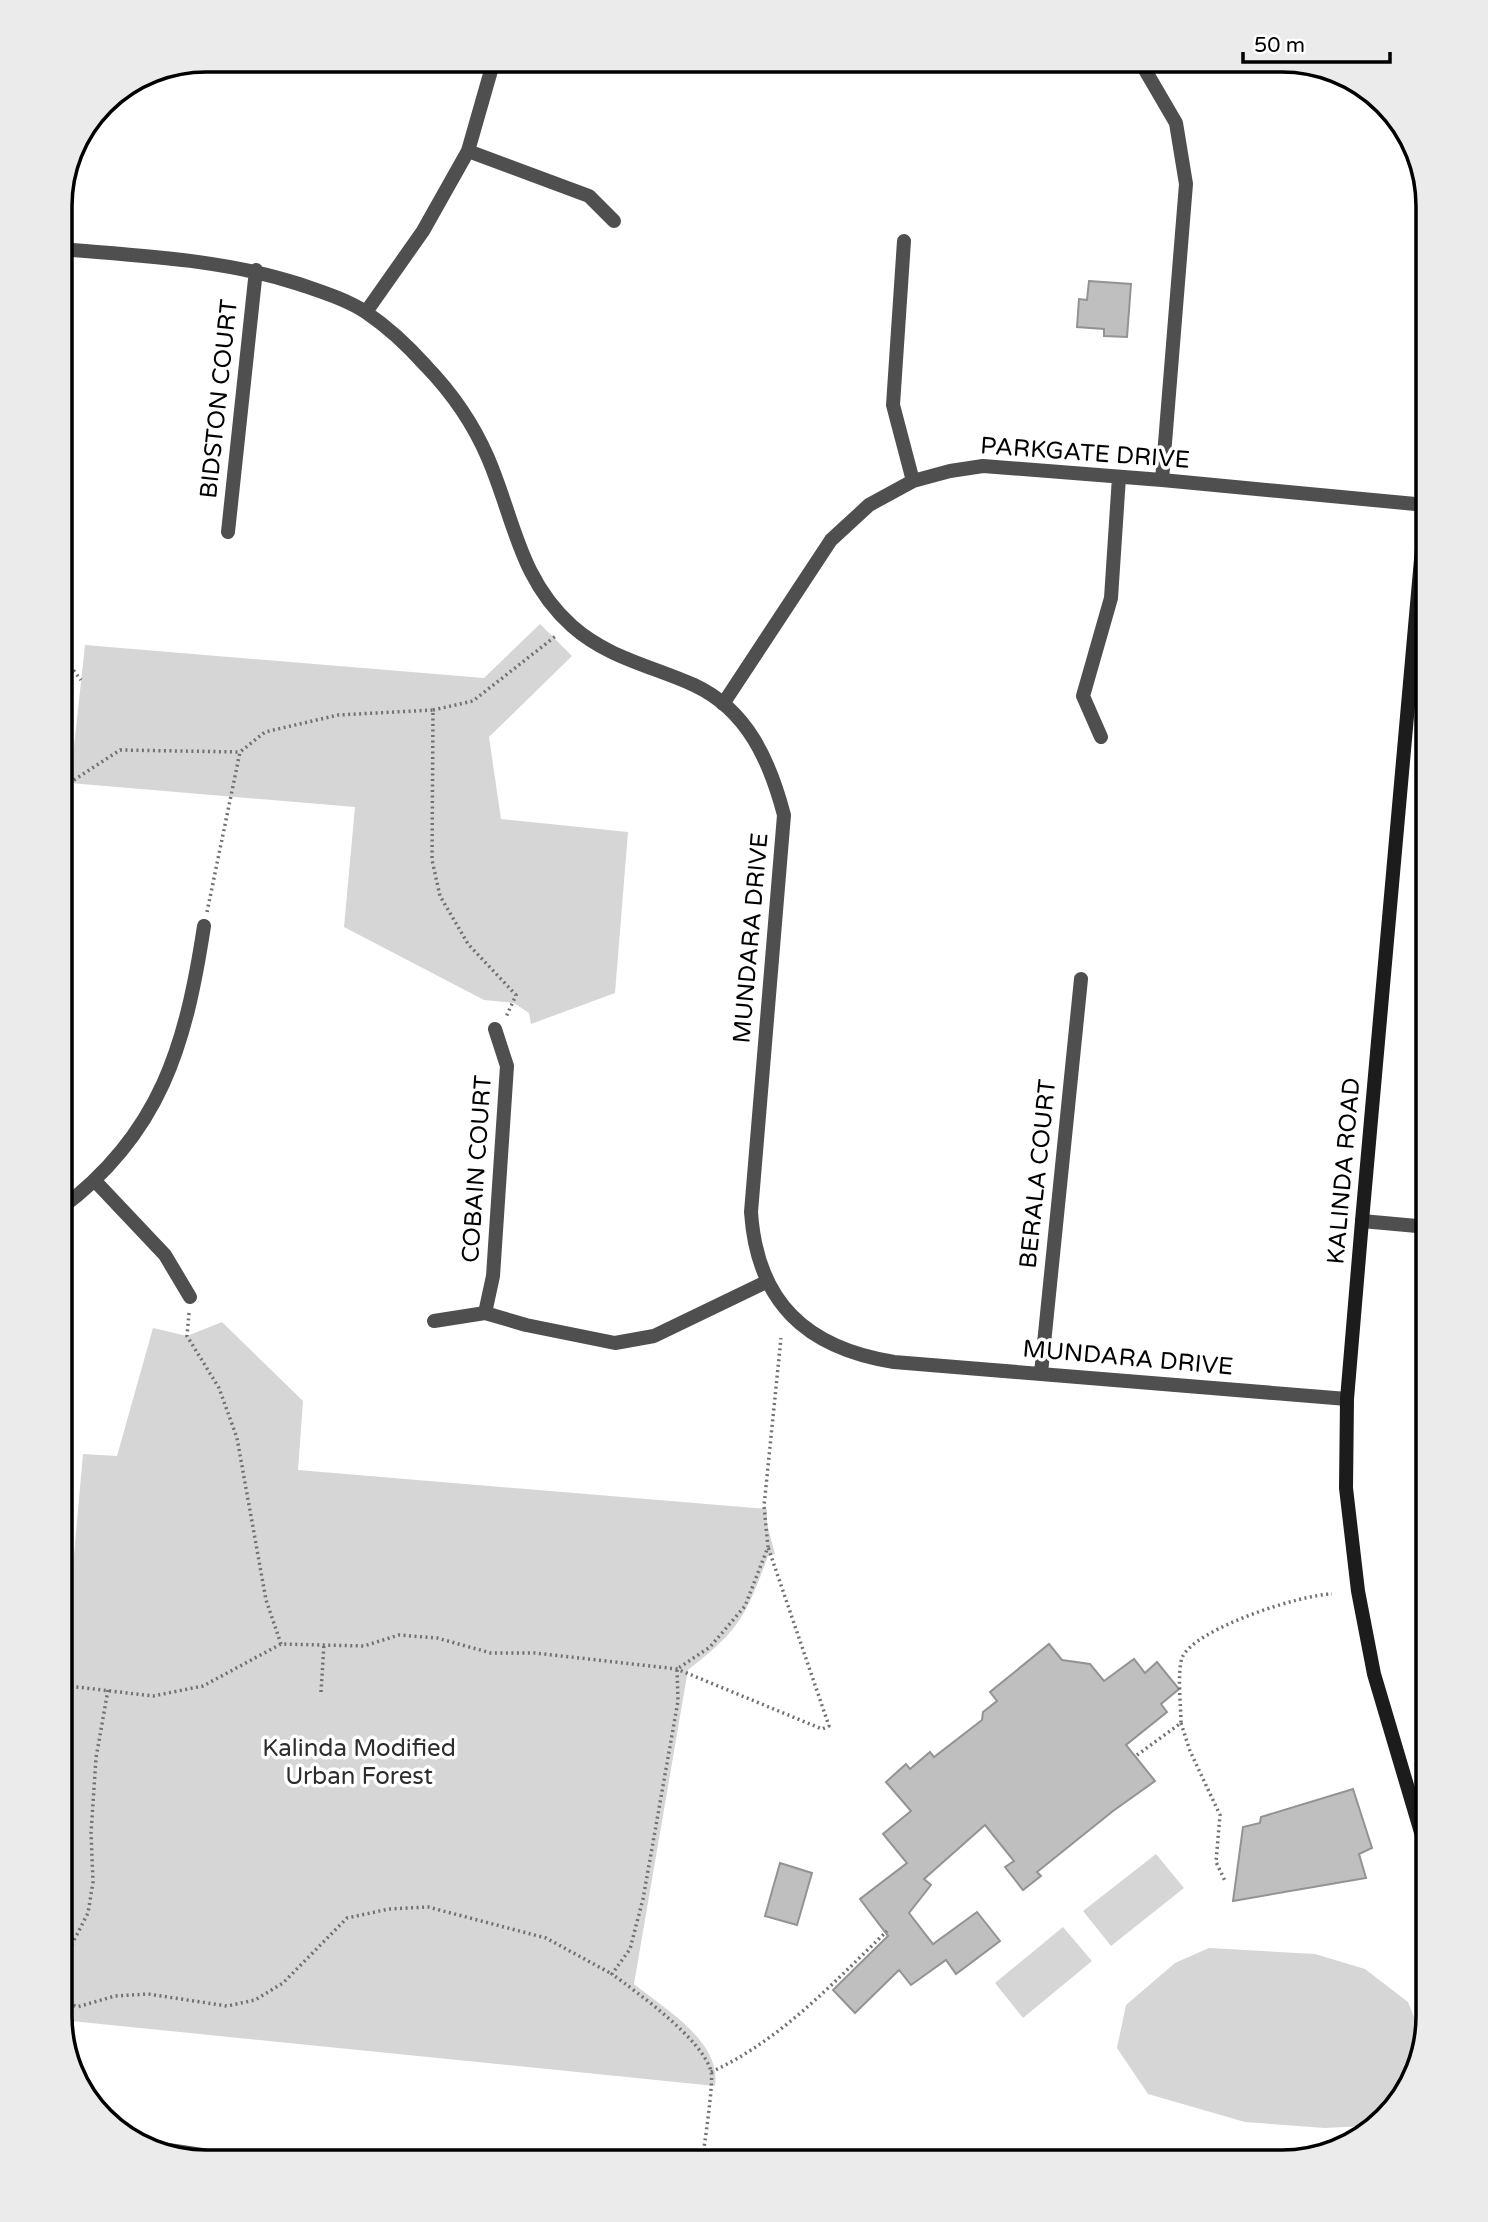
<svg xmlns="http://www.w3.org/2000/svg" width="1488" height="2222" font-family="'Varela Round',sans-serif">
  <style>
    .green { fill: #d6d6d6 }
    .building { fill: #bfbfbf; stroke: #939393; stroke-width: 2 }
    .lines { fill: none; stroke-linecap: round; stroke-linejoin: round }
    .path { stroke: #717171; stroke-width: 3.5; stroke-dasharray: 2 3.5; stroke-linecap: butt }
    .street { stroke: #4f4f4f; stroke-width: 14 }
    .secondary { stroke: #1c1c1c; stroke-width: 14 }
    .labels { text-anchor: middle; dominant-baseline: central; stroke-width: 7; stroke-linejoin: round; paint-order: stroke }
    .street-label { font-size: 24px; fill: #000; stroke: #fff }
    .park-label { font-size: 24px; fill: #2d2d2d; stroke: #fff }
    .rim { fill: none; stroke: #000; stroke-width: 3.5 }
  </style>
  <rect width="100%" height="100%" fill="#fff"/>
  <path class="green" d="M540 624 572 656 489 737 501 819 628 832 615 993 531 1024 529 1013 514 1003 484 1000 344 927 355 807 70 783 85 645 484 678Z
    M222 1322 303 1401 298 1470 767 1509V1524L775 1554 768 1556C746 1616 739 1631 688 1670L634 1984C663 2008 722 2041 715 2086L61 2020 60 1711 83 1454 117 1456 153 1328 187 1336Z
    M1156 1854 1184 1888 1111 1946 1083 1911Z
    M1063 1927 1092 1961 1023 2018 995 1983Z
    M1209 1948 1315 1954 1365 1969 1408 2002 1421 2034 1409 2089 1379 2119 1366 2126 1325 2128 1245 2122 1148 2094 1117 2048 1126 2005 1175 1963Z"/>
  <path class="building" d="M1089 281 1131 284 1127 337 1104 336V329L1077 327 1079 299 1087 300Z
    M1049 1644 1062 1660 1090 1664 1104 1681 1134 1659 1145 1673 1157 1662 1179 1689 1161 1704 1167 1712 1126 1745 1155 1781 1113 1811 1037 1872 1041 1876 1023 1890 1005 1867 1014 1861 985 1825 924 1879 931 1885 909 1913 933 1944 977 1912 1000 1941 956 1974 946 1960 911 1985 899 1970 855 2013 833 1990 888 1936 860 1899 907 1863 883 1834 911 1811 886 1782 906 1764 910 1769 930 1752 934 1757 982 1720 983 1712 997 1701 990 1692Z
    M1353 1789 1372 1848 1359 1854 1366 1878 1233 1901 1243 1827 1260 1823 1261 1817Z
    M780 1863 812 1873 797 1925 765 1916Z"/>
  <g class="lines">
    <path class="path" d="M60 653 81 680
      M433 710 473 701 557 635
      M60 789 120 750 240 752
      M207 912 240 752 265 732 338 715 433 710 432 860 440 896 468 944 516 995 506 1017
      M189 1313 187 1336 219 1388 237 1438 266 1600 281 1644
      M60 1685 153 1696 203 1686 281 1644 364 1646 399 1635 437 1638 491 1653H535L677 1669 822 1729 829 1726 768 1547
      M108 1690 96 1758 91 1833 93 1882 88 1913 70 1948 63 1977 61 1999 77 2007 115 1996 148 1994 227 2006 255 2000 283 1983 347 1918 389 1909 428 1907 546 1938 612 1974
      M321 1692 324 1644
      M1181 1723 1190 1751 1220 1815 1216 1862 1226 1883
      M1137 1755 1181 1723C1181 1707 1177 1672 1182 1658 1193 1629 1302 1594 1332 1594
      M711 2072C781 2040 833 1983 887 1931
      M702 2162C704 2147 714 2082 711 2071 701 2038 639 1994 612 1974L630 1949 643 1899 678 1701 677 1669 710 1647 745 1606 768 1547 764 1506 781 1338"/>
    <path class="street" d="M1136 60 1141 63 1176 123 1186 184 1162 480
      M468 151 589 196 614 221
      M904 241 893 405 913 481
      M60 249C141 256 222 259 299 284 322 292 348 300 367 313 389 328 409 347 426 366 452 393 473 423 488 458 514 518 519 579 572 626 608 658 652 666 694 685 748 710 770 762 784 815L751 1212C757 1302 806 1348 894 1362L1347 1399
      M366 312 423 231 468 151 494 60
      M228 532 256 270
      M1412 675 1428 677
      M723 704 831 540 869 505 913 481 950 471 983 466 1162 480 1426 505
      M1101 737 1083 696 1111 598 1119 477
      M96 1182 165 1255 190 1297
      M60 1209C161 1134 186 1044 204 926
      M1362 1221 1428 1227
      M485 1313 493 1276 507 1066 495 1029
      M434 1321 485 1313 526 1325 615 1343 654 1336 766 1282
      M1041 1373 1081 979
      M155 2148 249 2162"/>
    <path class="secondary" d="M1428 1856 1374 1674 1358 1591 1346 1488 1347 1399 1362 1221 1428 481"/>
  </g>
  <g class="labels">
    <g class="street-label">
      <text transform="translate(219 399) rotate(-84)">BIDSTON COURT</text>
      <text transform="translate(1085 453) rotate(4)">PARKGATE DRIVE</text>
      <text transform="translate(751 938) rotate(-85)">MUNDARA DRIVE</text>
      <text transform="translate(477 1169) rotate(-86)">COBAIN COURT</text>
      <text transform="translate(1344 1171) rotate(-85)">KALINDA ROAD</text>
      <text transform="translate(1038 1174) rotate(-84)">BERALA COURT</text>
      <text transform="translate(1128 1358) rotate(5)">MUNDARA DRIVE</text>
    </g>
    <g class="park-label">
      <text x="359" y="1748">Kalinda Modified<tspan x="359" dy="28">Urban Forest</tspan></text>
    </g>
  </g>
  <path d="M0 0H1488V2222H0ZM206 72H1282A134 134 0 0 1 1416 206V2016A134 134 0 0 1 1282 2150H206A134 134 0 0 1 72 2016V206A134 134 0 0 1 206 72Z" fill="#ebebeb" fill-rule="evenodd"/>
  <path class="rim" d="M206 72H1282A134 134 0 0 1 1416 206V2016A134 134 0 0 1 1282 2150H206A134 134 0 0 1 72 2016V206A134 134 0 0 1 206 72Z"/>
  <path d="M1243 52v10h147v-10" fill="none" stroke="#000000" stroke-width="3.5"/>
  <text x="1254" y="52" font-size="21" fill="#000000" stroke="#ffffff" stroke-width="5" paint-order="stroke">50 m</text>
</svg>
